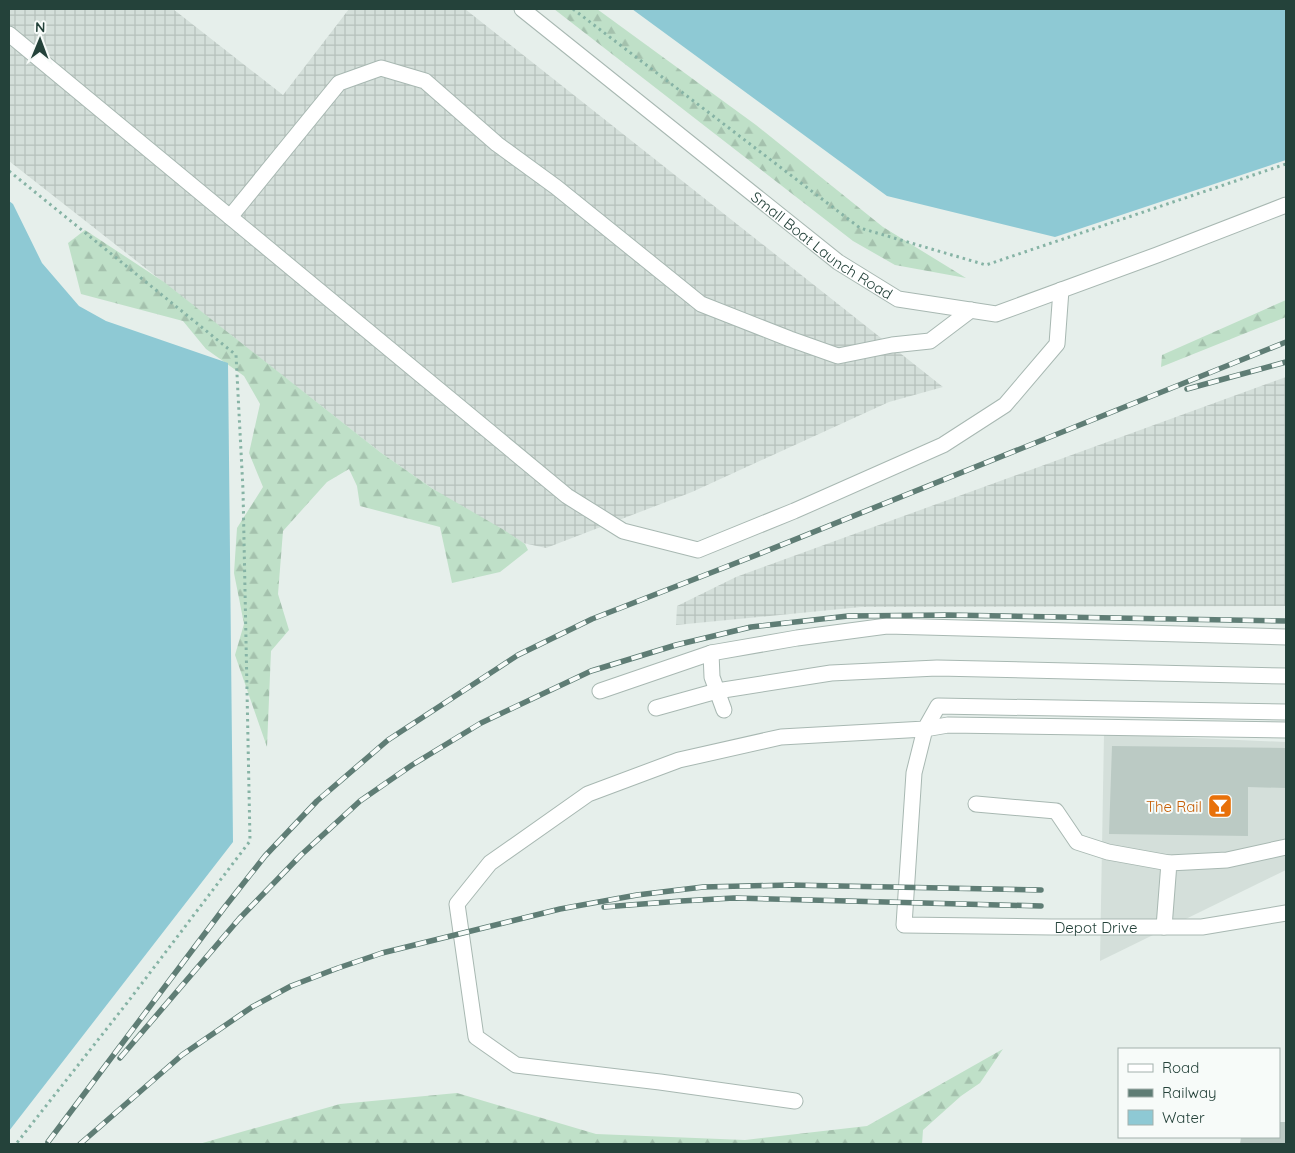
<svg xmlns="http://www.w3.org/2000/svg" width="1295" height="1153" font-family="Quicksand,sans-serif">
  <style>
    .built { fill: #d4dfda }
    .industrial { fill: url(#industrial-grid) }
    .forest { fill: url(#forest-firs) }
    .water { fill: #8ec9d4 }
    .building { fill: #bbcac4 }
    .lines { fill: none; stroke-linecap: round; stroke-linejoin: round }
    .minor-casing { stroke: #a8b8b2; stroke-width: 17 }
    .path { stroke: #86b3a5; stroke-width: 3; stroke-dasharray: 2.5 4; stroke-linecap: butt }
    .minor { stroke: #fff; stroke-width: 15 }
    .rail-casing { stroke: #5f7d75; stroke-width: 5.5 }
    .rail { stroke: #f7fbf9; stroke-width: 4; stroke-dasharray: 11; stroke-linecap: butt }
    .labels { text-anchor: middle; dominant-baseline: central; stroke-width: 4; stroke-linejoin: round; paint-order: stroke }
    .street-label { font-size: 15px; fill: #24423a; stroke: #f7fbf9 }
    .food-label { font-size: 15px; fill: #c56008; stroke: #f7fbf9; text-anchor: end }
  </style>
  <defs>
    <pattern id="industrial-grid" width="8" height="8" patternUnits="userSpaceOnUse" patternTransform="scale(1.25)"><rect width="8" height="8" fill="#d4dfda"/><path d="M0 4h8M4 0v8" fill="none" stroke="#b6c1bc"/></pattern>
    <pattern id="forest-firs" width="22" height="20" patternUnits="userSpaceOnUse" patternTransform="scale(1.25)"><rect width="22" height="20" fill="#bfe0c8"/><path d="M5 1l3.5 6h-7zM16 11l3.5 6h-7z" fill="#a4c1ad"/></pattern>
  </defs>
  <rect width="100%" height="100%" fill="#e6efeb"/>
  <path class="built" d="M1104 734 1286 742V870L1100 961Z"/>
  <path class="industrial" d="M9 9H173L283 95 349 9H465L943 387 889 402 692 492 546 548 505 539 380 452 9 161Z
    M1286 377V606L861 607 676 625 677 606 736 577Z"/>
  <path class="forest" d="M554 9H597L756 125 883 227 966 278 895 265 853 241Z
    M85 230 164 282 380 452 433 489 504 530 525 544 528 550 500 572 452 583 440 527 360 506 357 486 349 469 327 482 283 531 278 594 289 630 271 651 267 747 235 655 244 624 234 573 237 528 263 487 249 453 260 404 244 376 206 349 183 321 81 294 68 243Z
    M1286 300V317L1161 367 1162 355Z
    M1003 1049 980 1083 961 1096 923 1130 922 1144H199L340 1104 457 1093 596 1134 745 1140 867 1126Z"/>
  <path class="water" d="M632 9H1286V160L1055 237 887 196Z
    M9 201 13 204 42 263 79 306 106 321 228 363 233 842 9 1131Z"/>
  <path class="building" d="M1112 746 1286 748V788L1248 787V836L1109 834Z
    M1279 1122H1286V1144H1240L1241 1137H1279Z"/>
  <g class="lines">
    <defs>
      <g id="minor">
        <path id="s1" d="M522 9 838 262 898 299 996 314 1157 255 1286 205"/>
        <path d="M9 34 567 496 623 531 698 550 794 511 943 445 1005 405 1057 344 1061 290"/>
        <path d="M230 217 339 83 381 68 425 81 497 144 556 187 701 304 790 339 838 356 892 345 930 341 971 310"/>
        <path d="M711 653 712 677 724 710"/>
        <path d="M600 691 711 653 797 638 887 626 1286 637"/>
        <path d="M656 708 717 691 831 673 937 668 1286 676"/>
        <path id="s2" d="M1286 730 948 725 925 729 914 773 904 925 1051 927H1202L1286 913"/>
        <path d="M976 804 1056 811 1077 842 1108 852 1169 863"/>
        <path d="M1164 927 1169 863 1227 860 1286 847"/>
        <path d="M795 1101 660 1082 516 1065 476 1037 457 904 490 863 588 794 679 760 781 737 925 729 938 706 1286 712"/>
      </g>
    </defs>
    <use href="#minor" class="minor-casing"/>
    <path class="path" d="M573 9 860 228 986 265 1286 164
      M9 171 236 355 243 490 250 841 127 1003 16 1144"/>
    <use href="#minor" class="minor"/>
    <defs>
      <path id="rail" d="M1187 389 1286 362
        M604 907 681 901 734 898 1041 906
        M120 1058 239 919 301 855 360 801 412 765 481 723 591 671 676 645 751 627 848 616 948 615 1286 621
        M48 1142 224 908 265 856 317 801 388 740 518 655 592 619 754 556 1286 342
        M80 1144 182 1055 252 1007 291 986 338 968 382 953 560 909 637 895 703 887 789 885 1041 890"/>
    </defs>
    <use href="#rail" class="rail-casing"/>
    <use href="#rail" class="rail"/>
  </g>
  <defs>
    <symbol id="bar-square" viewBox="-11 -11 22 22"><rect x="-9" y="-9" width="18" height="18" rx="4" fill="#e8710a" stroke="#f7fbf9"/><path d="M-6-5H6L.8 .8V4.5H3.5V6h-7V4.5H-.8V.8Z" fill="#fff"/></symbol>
  </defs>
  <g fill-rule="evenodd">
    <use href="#bar-square" x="1206" y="792" width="28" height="28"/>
  </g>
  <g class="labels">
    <g class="street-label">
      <text stroke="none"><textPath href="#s1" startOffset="382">Small Boat Launch Road</textPath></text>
      <text stroke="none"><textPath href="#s2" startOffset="751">Depot Drive</textPath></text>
    </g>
    <g class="food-label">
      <text x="1202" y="806">The Rail</text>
    </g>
  </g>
  <rect width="1295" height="1153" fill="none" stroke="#24423a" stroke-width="20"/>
  <rect x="1118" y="1048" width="162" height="90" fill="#f7fbf9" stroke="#a3b1ad"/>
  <rect x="1128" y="1064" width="25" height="8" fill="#ffffff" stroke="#a3b1ad"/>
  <text x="1162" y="1073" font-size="15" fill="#24423a">Road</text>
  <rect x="1128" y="1089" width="25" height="8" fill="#5f7d75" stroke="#a3b1ad"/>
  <text x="1162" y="1098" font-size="15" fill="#24423a">Railway</text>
  <rect x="1128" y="1110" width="25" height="15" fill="#8ec9d4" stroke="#a3b1ad"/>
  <text x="1162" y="1123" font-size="15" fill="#24423a">Water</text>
  <g transform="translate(40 40) rotate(1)" stroke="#f7fbf9" stroke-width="4" paint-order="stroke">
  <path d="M0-4L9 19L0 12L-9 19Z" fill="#24423a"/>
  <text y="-8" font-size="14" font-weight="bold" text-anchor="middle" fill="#24423a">N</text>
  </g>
</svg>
